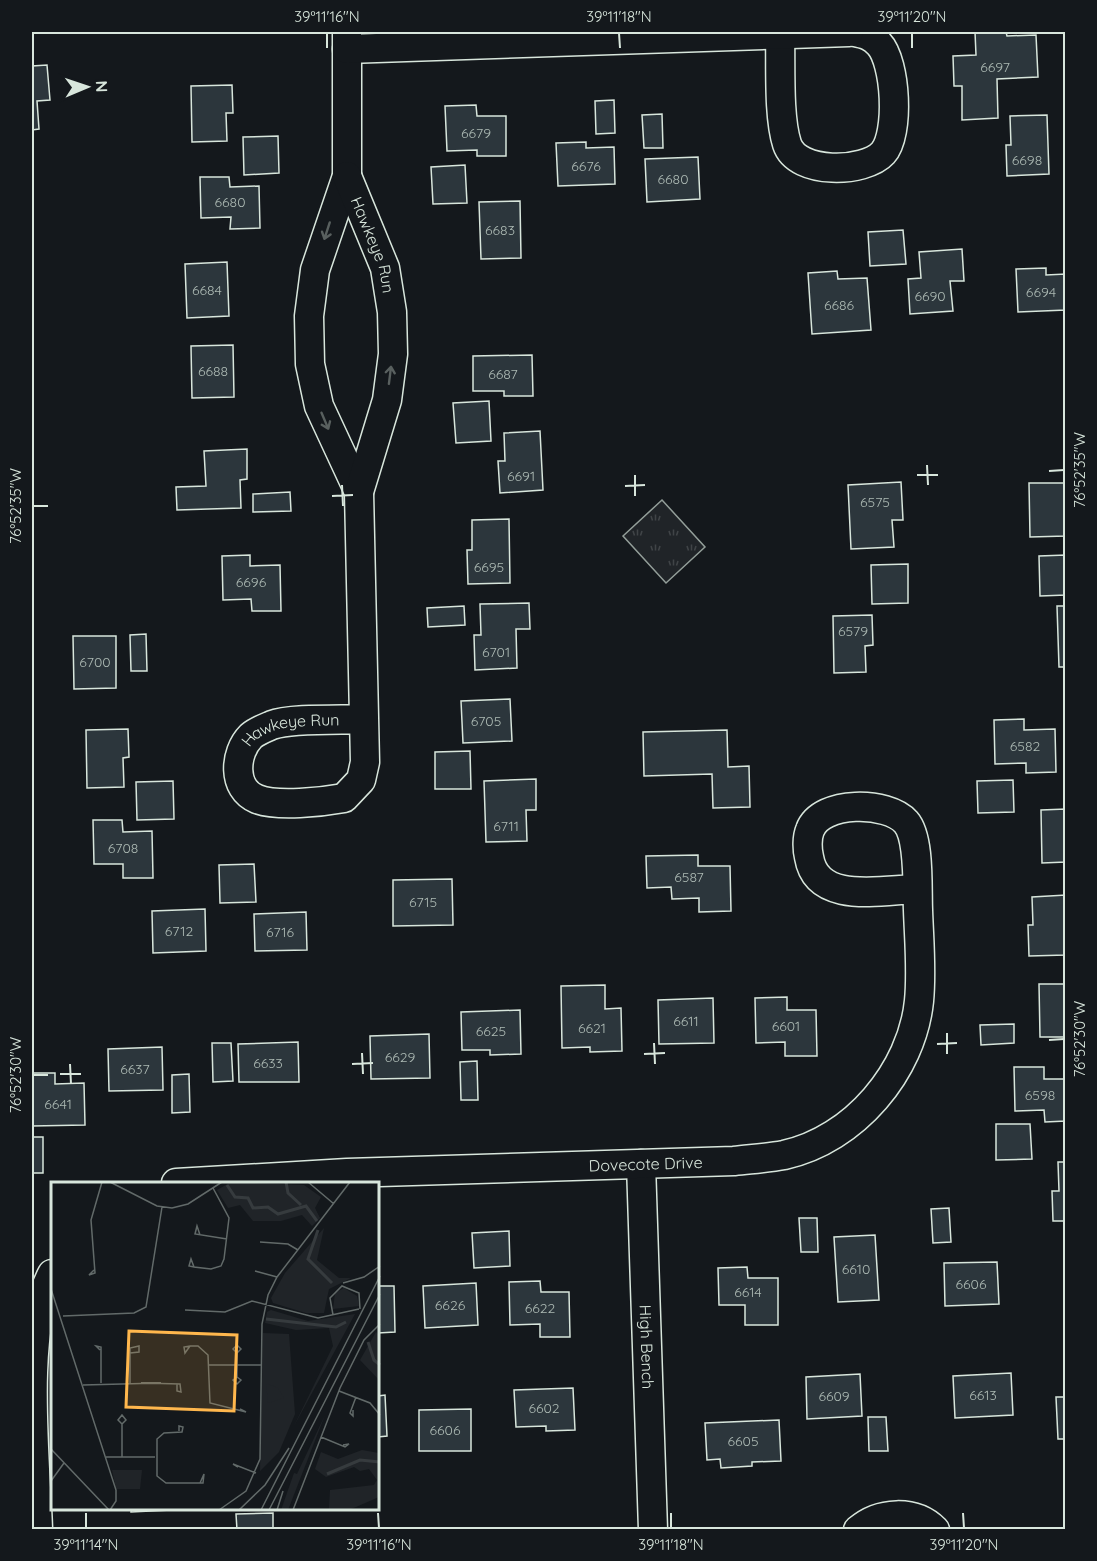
<svg xmlns="http://www.w3.org/2000/svg" width="1097" height="1561" font-family="Quicksand,sans-serif">
  <style>
    .grass { fill: url(#grass-tufts); stroke: #939e99; stroke-width: 1.5 }
    .building { fill: #2c363c; stroke: #d8e6dc; stroke-width: 1.5 }
    .lines { fill: none; stroke-linecap: round; stroke-linejoin: round }
    .minor-casing { stroke: #d8e6dc; stroke-width: 31 }
    .minor { stroke: #14181c; stroke-width: 28 }
    .oneway { stroke: #59605f }
    .ticks { fill: none; stroke: #d8e6dc; stroke-width: 2 }
    .labels { text-anchor: middle; dominant-baseline: central; stroke-width: 4.5; stroke-linejoin: round; paint-order: stroke }
    .number-label { font-size: 14px; fill: #adbab4 }
    .street-label { font-size: 16px; fill: #d8e6dc; stroke: #14181c }
    .inset-river { fill: none; stroke: #363b3e; stroke-width: 3 }
    .inset-road { fill: none; stroke: #626a69; stroke-width: 1.5 }
    .view { fill: #ffb74d; fill-opacity: 0.15; stroke: #ffb74d; stroke-width: 3 }
    .inset-edge { fill: none; stroke: #d8e6dc; stroke-width: 3 }
    .neatline { fill: none; stroke: #d8e6dc; stroke-width: 2 }
    .ticks-label { font-size: 15px; text-anchor: middle; fill: #d8e6dc }
  </style>
  <defs>
    <pattern id="grass-tufts" width="24" height="20" patternUnits="userSpaceOnUse" patternTransform="scale(1.5)"><rect width="24" height="20" fill="#202428"/><path d="M3 7l-1-3M5 7V3M7 7l1-3M15 17l-1-3M17 17v-4M19 17l1-3" fill="none" stroke="#404447"/></pattern>
  </defs>
  <rect width="100%" height="100%" fill="#14181c"/>
  <path class="grass" d="M662 500 705 547 666 583 623 536Z"/>
  <path class="building" d="M975 32H1006L1007 36 1036 35 1038 77 997 79 998 118 962 120V86H954L953 56 976 55Z
    M47 65 50 100 37 101 39 129 32 130V66Z
    M232 85 233 113H226L227 141 192 142 191 86Z
    M614 100 615 133 596 134 595 101Z
    M476 105 477 116H506V156H477V150L447 151 445 106Z
    M662 114 663 148H644L642 115Z
    M1047 115 1049 174 1007 176 1006 145H1011L1010 116Z
    M278 136 279 173 244 175 243 137Z
    M586 142V148L614 147 615 184 558 186 556 143Z
    M698 157 700 199 647 202 645 159Z
    M465 165 467 203 433 204 431 167Z
    M200 177H229L230 187 259 186 260 228 230 229 231 217 201 218Z
    M520 201 521 258 481 259 479 202Z
    M903 230 906 264 870 266 868 232Z
    M962 249 964 281H950L953 311 910 314 908 279 921 278 919 252Z
    M227 262 229 316 187 318 185 264Z
    M1046 268V275L1066 274V310L1018 312 1016 269Z
    M837 271 838 279 867 278 871 330 812 334 808 273Z
    M233 345 234 397 192 398 191 346Z
    M532 355 533 396H504V391H473V356Z
    M489 401 491 441 456 443 453 403Z
    M540 431 543 490 500 493 498 461H505L504 433Z
    M247 449V479L240 480 241 508 177 510 176 487 206 486 204 451Z
    M901 482 903 520H892L894 547 851 549 848 485Z
    M1029 483H1066V536L1030 537Z
    M290 492 291 511 253 512V494Z
    M509 519 510 583 468 584 467 550H472V520Z
    M250 555V566L280 565 281 611H252L251 599 223 600 222 556Z
    M1066 555V595L1040 596 1039 556Z
    M908 564V603L872 604 871 565Z
    M529 603 530 629H516L517 668 475 670 474 635H481L480 604Z
    M464 606 465 625 428 627 427 608Z
    M1057 606H1066V667H1059Z
    M872 615 873 645 865 646 866 672 834 673 833 616Z
    M146 634 147 671H131L130 635Z
    M73 636H116V688L74 689Z
    M510 699 512 741 463 743 461 701Z
    M1024 719V730L1055 729 1056 772 1026 773V763L995 764 994 720Z
    M128 729 129 757 123 758 124 787 87 788 86 730Z
    M727 730 728 767 749 766 750 807 713 808 712 774 644 776 643 732Z
    M470 751 471 789H435V752Z
    M536 779V810H526L527 841 486 842 484 781Z
    M1013 780 1014 812 978 813 977 781Z
    M173 781 174 819 137 820 136 782Z
    M1066 809V862L1042 863 1041 810Z
    M93 820H122L123 832 152 831 153 878H123V864H94Z
    M698 855V866H730L731 911 699 912V898L672 899 671 887 647 888 646 856Z
    M254 864 256 902 220 903 219 865Z
    M452 879 453 925 393 926V880Z
    M1066 895V955L1029 956 1028 925H1033L1032 897Z
    M205 909 206 951 153 953 152 911Z
    M306 912 307 950 255 951 254 914Z
    M1039 984H1066V1037H1040Z
    M605 985V1009L621 1008 622 1051 590 1052V1047L562 1048 561 986Z
    M787 997V1010H816L817 1056H785V1042L756 1043 755 998Z
    M713 998 714 1043 659 1044 658 1000Z
    M520 1010 521 1054 490 1055V1050H462L461 1012Z
    M1014 1024V1043L981 1045 980 1025Z
    M429 1034 430 1078 371 1079 370 1036Z
    M298 1042 299 1082H239L238 1044Z
    M212 1043H231L233 1081 213 1082Z
    M162 1047 163 1090 109 1091 108 1049Z
    M477 1061 478 1100H461L460 1062Z
    M1014 1067H1044V1079H1066V1121L1045 1122 1044 1110 1015 1111Z
    M32 1073H55V1084L84 1083 85 1125 32 1126Z
    M189 1074 190 1112 172 1113V1075Z
    M996 1124H1030L1032 1159 996 1160Z
    M32 1137H43V1173H32Z
    M1058 1162H1066V1221H1053L1052 1191H1059Z
    M949 1208 951 1242 933 1243 931 1209Z
    M799 1218H817L818 1252H801Z
    M509 1231 510 1266 474 1268 472 1233Z
    M875 1235 879 1300 838 1302 834 1237Z
    M997 1262 999 1304 945 1306 944 1263Z
    M747 1267 748 1278H778V1325H745V1305H719L718 1268Z
    M540 1281 541 1292H569L570 1337H540V1324L510 1325 509 1282Z
    M476 1283 478 1325 425 1328 423 1286Z
    M378 1286H394L395 1332 378 1333Z
    M1011 1373 1013 1415 955 1418 953 1376Z
    M860 1374 862 1416 807 1419 806 1377Z
    M573 1388 575 1430 546 1431V1426L516 1427 514 1390Z
    M385 1395 387 1436 378 1437V1396Z
    M1056 1397H1066V1439H1058Z
    M471 1409V1451H419V1410Z
    M868 1417H886L888 1451H869Z
    M779 1420 781 1461 752 1462V1466L721 1468 720 1459 707 1460 705 1423Z
    M131 1508H171V1510L131 1512Z
    M273 1513V1530H237L236 1514Z"/>
  <g class="lines">
    <defs>
      <g id="minor">
        <path d="M347 32V176L315 270 309 316 310 364 319 406 359 492"/>
        <path d="M780 34C781 65 778 116 787 144 797 175 865 173 883 153 900 134 896 62 879 44 872 36 865 34 855 32"/>
        <path d="M347 49 849 32"/>
        <path id="s1" d="M347 176 385 268 392 312 393 354 387 400 359 492 365 762 361 780 344 798C322 802 277 807 257 799 232 789 234 753 251 736 257 731 265 728 272 725 290 718 341 720 364 719"/>
        <path id="s2" d="M641 1164 653 1530"/>
        <path id="s3" d="M176 1183 347 1173 734 1161C751 1159 768 1158 784 1155 854 1140 912 1071 919 1001 922 971 919 940 918 910 917 888 920 838 906 822 888 801 821 800 810 830 807 837 807 849 809 857 817 905 881 890 917 889"/>
        <path d="M38 1530C36 1462 21 1332 52 1274"/>
        <path d="M858 1530C879 1512 914 1509 935 1530"/>
      </g>
    </defs>
    <use href="#minor" class="minor-casing"/>
    <use href="#minor" class="minor"/>
  </g>
  <defs><path id="oneway-shaft" d="M-6 0H5M1.5-3L5.5 0L1.5 3" fill="none" stroke-width="1.6" stroke-linecap="round" stroke-linejoin="round" transform="scale(1.5)"/></defs>
  <g class="oneway">
    <use href="#oneway-shaft" transform="translate(327 231) rotate(108)"/>
    <use href="#oneway-shaft" transform="translate(390 375) rotate(-83)"/>
    <use href="#oneway-shaft" transform="translate(325 421) rotate(67)"/>
  </g>
  <path class="ticks" d="M327 33V48M619 33 620 48M912 33V48M927 465 928 485M1049 471 1064 470M635 475V496M917 475H938M342 485 343 506M625 486 645 485M332 496 353 495M33 506H48M947 1033V1054M1049 1040 1064 1039M654 1043 655 1064M937 1044 957 1043M362 1053 363 1074M644 1054 665 1053M70 1064 71 1084M352 1064 373 1063M60 1074H81M33 1075H48M86 1513V1528M378 1513 379 1528M671 1513V1528M963 1513 964 1528"/>
  <g class="labels">
    <g class="number-label">
      <text x="995" y="67">6697</text>
      <text x="476" y="133">6679</text>
      <text x="1027" y="160">6698</text>
      <text x="586" y="166">6676</text>
      <text x="673" y="179">6680</text>
      <text x="230" y="202">6680</text>
      <text x="500" y="230">6683</text>
      <text x="207" y="290">6684</text>
      <text x="1041" y="292">6694</text>
      <text x="930" y="296">6690</text>
      <text x="839" y="305">6686</text>
      <text x="213" y="371">6688</text>
      <text x="503" y="374">6687</text>
      <text x="521" y="476">6691</text>
      <text x="875" y="502">6575</text>
      <text x="489" y="567">6695</text>
      <text x="251" y="582">6696</text>
      <text x="853" y="631">6579</text>
      <text x="496" y="652">6701</text>
      <text x="95" y="662">6700</text>
      <text x="486" y="721">6705</text>
      <text x="1025" y="746">6582</text>
      <text x="506" y="826">6711</text>
      <text x="123" y="848">6708</text>
      <text x="689" y="877">6587</text>
      <text x="423" y="902">6715</text>
      <text x="179" y="931">6712</text>
      <text x="280" y="932">6716</text>
      <text x="686" y="1021">6611</text>
      <text x="786" y="1026">6601</text>
      <text x="592" y="1028">6621</text>
      <text x="491" y="1031">6625</text>
      <text x="400" y="1057">6629</text>
      <text x="268" y="1063">6633</text>
      <text x="135" y="1069">6637</text>
      <text x="1040" y="1095">6598</text>
      <text x="58" y="1104">6641</text>
      <text x="856" y="1269">6610</text>
      <text x="971" y="1284">6606</text>
      <text x="748" y="1292">6614</text>
      <text x="450" y="1305">6626</text>
      <text x="540" y="1308">6622</text>
      <text x="983" y="1395">6613</text>
      <text x="834" y="1396">6609</text>
      <text x="544" y="1408">6602</text>
      <text x="445" y="1430">6606</text>
      <text x="743" y="1441">6605</text>
    </g>
    <g class="street-label">
      <text stroke="none"><textPath href="#s1" startOffset="74">Hawkeye Run</textPath></text>
      <text stroke="none"><textPath href="#s1" startOffset="844">Hawkeye Run</textPath></text>
      <text stroke="none"><textPath href="#s3" startOffset="470">Dovecote Drive</textPath></text>
      <text stroke="none"><textPath href="#s2" startOffset="183">High Bench</textPath></text>
    </g>
  </g>
  <g transform="translate(51 1182)">
    <rect width="328" height="328" fill="#14181c"/>
    <path d="M212 151 238 152 244 232 228 270 209 289Z" fill="#202428"/>
    <path d="M180 0 253 3 270 15 264 26 269 36 261 44 251 33 230 39H202L189 23 177 26 166 8ZM273 46 266 78 288 96H300L278 107 273 131H255L222 121 220 116 234 91ZM293 106 306 114 308 124 282 127 284 111ZM220 128 257 139 304 132 243 244 282 164 278 146 245 148 214 141 216 130ZM325 150 328 153V198L309 178ZM274 233 237 328H230L243 291 246 292ZM311 268 328 271V315L298 328H278L279 308 323 303 326 298 318 287 309 289 303 285 275 295 264 287 270 270 287 277Z" fill="#202428"/>
    <path d="M61 288H91L89 307H65Z" fill="#202428"/>
    <path d="M216 171H230V199H216ZM215 201 227 206 233 216 217 221Z" fill="#202428"/>
    <path class="inset-river" d="M235 0 237 11 250 23M176 3 184 15 197 16 202 26 217 25 227 32 255 24 266 39M267 48 257 77 281 101M215 137 285 145 295 140M317 160 323 178 329 183M276 292 309 278 329 280"/>
    <path class="inset-road" d="M59 0 106 24 121 26 137 22 171 0M257 0 283 22M149 53 146 44 144 52 176 57M209 60 237 62 247 68M143 85 138 84 140 77 143 85 160 87 170 84 173 77 178 36 162 6M43 88 38 93 44 91 40 38 51 0M204 89 226 95M292 101 313 95 329 84M0 107 65 308V319L59 328M134 128 174 130 201 119 267 136 308 127M282 133 279 116 291 104 308 111 309 127M12 134 83 131 95 125 111 25M139 164 133 165 134 171 139 164H147L157 173 159 221 195 230 189 227M49 168 45 164 50 165V201M186 171 182 167 186 163 190 167 186 171V195L182 198 186 202 190 198 186 195M157 183H211M79 201V166L88 164V170L79 171M90 201 129 202 130 210 126 209V202M32 203 110 201M288 209 319 221 329 233M302 228V234L299 231 305 215M71 242 67 238 71 233 75 238 71 242V275M128 249V244L132 245 131 250 113 251 106 257V294L115 301H152L153 292 149 301M270 255 294 265 298 262 292 263M0 267 58 328M55 275H104M187 285 182 282 205 291M0 299 13 281M168 328 195 309 209 277 211 142 217 113 226 95 299 0M188 328 214 303 238 266M210 328 329 94M218 328 329 112M226 328 232 309M242 328 289 206 313 158 329 142"/>
    <path class="view" d="M78 149 186 153 183 229 75 225Z"/>
    <rect width="328" height="328" class="inset-edge"/>
  </g>
  <rect width="1097" height="1561" fill="none" stroke="#14181c" stroke-width="66"/>
  <g transform="translate(87 87) rotate(88)" stroke="#14181c" stroke-width="4.5" paint-order="stroke">
  <path d="M0-4.5L10 22L0 15L-10 22Z" fill="#d8e6dc"/>
  <text y="-9" font-size="16" font-weight="bold" text-anchor="middle" fill="#d8e6dc">N</text>
  </g>
  <rect x="33" y="33" width="1031" height="1495" class="neatline"/>
  <g class="ticks-label">
    <text x="327" y="22">39°11'16"N</text>
    <text x="619" y="22">39°11'18"N</text>
    <text x="912" y="22">39°11'20"N</text>
    <text transform="translate(1080 470) rotate(-90)" y="5">76°52'35"W</text>
    <text transform="translate(16 506) rotate(-90)" y="5">76°52'35"W</text>
    <text transform="translate(1080 1039) rotate(-90)" y="5">76°52'30"W</text>
    <text transform="translate(16 1075) rotate(-90)" y="5">76°52'30"W</text>
    <text x="86" y="1550">39°11'14"N</text>
    <text x="379" y="1550">39°11'16"N</text>
    <text x="671" y="1550">39°11'18"N</text>
    <text x="964" y="1550">39°11'20"N</text>
  </g>
</svg>
